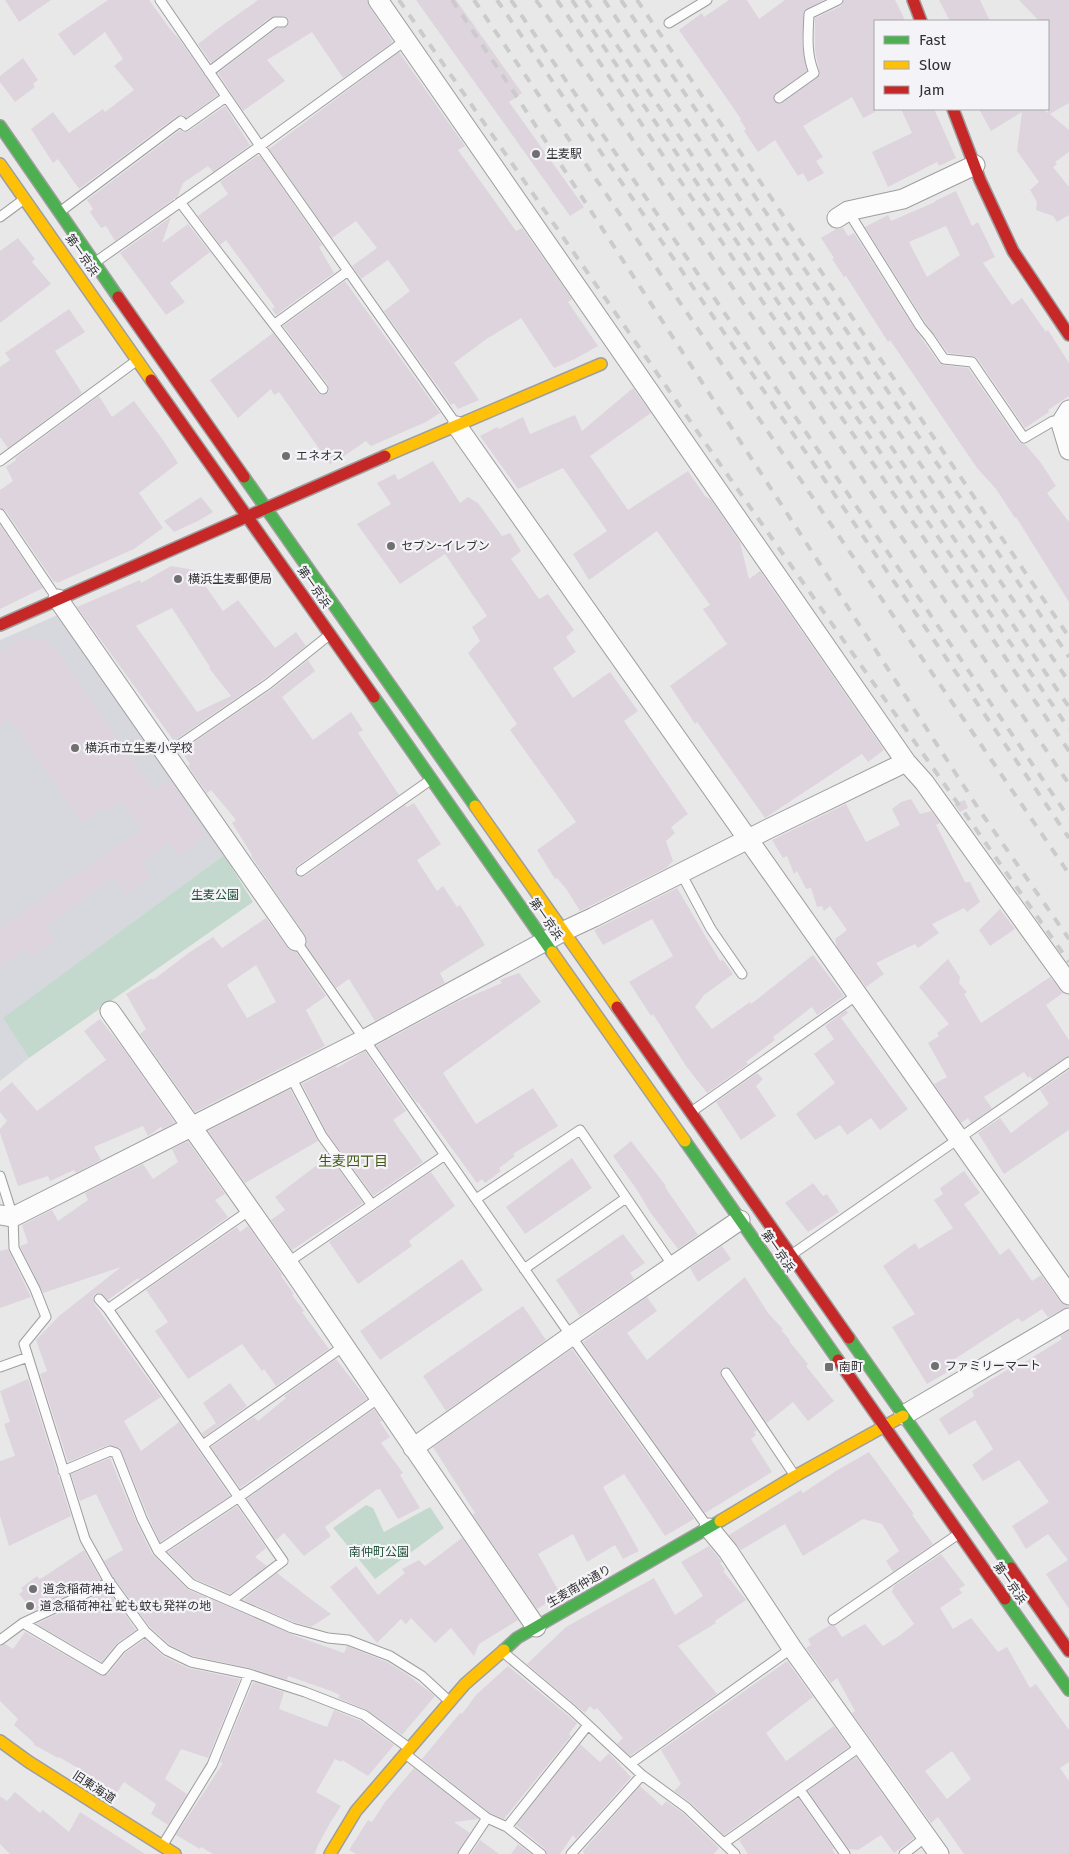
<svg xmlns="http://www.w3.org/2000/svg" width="1069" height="1854" font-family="'Fira Sans','Noto Sans JP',sans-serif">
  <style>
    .built { fill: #d7d8de }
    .green { fill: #c4d9cd }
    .building { fill: #ded4dd; fill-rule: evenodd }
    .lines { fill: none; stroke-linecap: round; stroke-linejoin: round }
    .lane-casing { stroke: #9e9e9f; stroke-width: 11 }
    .street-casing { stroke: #9e9e9f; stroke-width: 21 }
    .fast-casing { stroke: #9e9e9f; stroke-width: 14 }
    .slow-casing { stroke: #9e9e9f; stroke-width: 14 }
    .jam-casing { stroke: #9e9e9f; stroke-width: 14 }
    .lane { stroke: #fcfcfc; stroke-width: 9 }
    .street { stroke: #fcfcfc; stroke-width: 19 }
    .fast { stroke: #4caf50; stroke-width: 11 }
    .slow { stroke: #ffc107; stroke-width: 11 }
    .jam { stroke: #c62828; stroke-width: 11 }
    .rail { stroke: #cbcbcc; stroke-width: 4; stroke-dasharray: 9 9; stroke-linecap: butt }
    .poi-dot { fill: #707071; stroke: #f4f4f8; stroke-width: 2 }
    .labels { text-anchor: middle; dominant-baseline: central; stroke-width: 4.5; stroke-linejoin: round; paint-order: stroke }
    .poi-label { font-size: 12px; fill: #303031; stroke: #f4f4f8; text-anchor: start }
    .street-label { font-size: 12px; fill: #303031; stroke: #f4f4f8 }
    .park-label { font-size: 12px; fill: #1d4e36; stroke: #f4f4f8 }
    .neighbourhood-label { font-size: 14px; fill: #415910; stroke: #f4f4f8 }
  </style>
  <rect width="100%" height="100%" fill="#e8e8e9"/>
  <path class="built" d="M60 614 224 855 4 1018 29 1058 0 1081V640Z"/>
  <path class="green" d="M224 855 253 902 29 1058 3 1018Z
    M366 1505 373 1508 384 1532 430 1507 444 1528 375 1579 333 1528Z"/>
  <path class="building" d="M5 0H51L19 22Z
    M108 0H149L170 29 180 40 218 95 186 118 183 115 177 116 79 189 58 159 53 163 31 129 53 112 69 133 103 109 105 112 134 90 114 66 123 59 105 32 74 56 58 34Z
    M258 0H367L369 6 393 42 343 78 312 32 267 60 285 81 243 111 218 73 277 28 287 27 289 22 288 18 283 16 271 17 211 63 198 44 220 27Z
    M416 0H456L522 93 509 102 584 207 570 216Z
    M729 0H747L759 19 785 0H824L804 11 802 44 807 71 774 95V101L779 104 820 75 815 50V18L841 6 844 0H895L903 16 905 21H875V112L863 118 852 97 803 126 823 157 816 161 824 173 808 182 803 173 798 176 775 140 758 152 744 131 746 129 740 120 741 119 679 30 702 13 704 17Z
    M939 0H980L990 21H950Z
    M1019 0H1069V103L1050 114 1069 130V152L1055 162 1057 164 1053 167 1069 187V215L1057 222 1053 216 1036 210 1037 202 1030 190 1039 182 1017 151 1022 112 991 131 979 109H1043L1048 113V21H1039Z
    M399 52 465 146 458 150 516 231 522 228 572 299 568 302 598 346 575 359 554 368 521 318 488 338 454 363 479 400 458 409 454 403 451 405 384 311 410 291 388 260 361 279 352 266 377 248 356 221 332 238 269 149Z
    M23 58 38 80 33 84 35 87 15 102 0 82V76Z
    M225 106 250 145 213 172 208 166 183 183 178 196 115 241 106 226 101 228 90 212 93 209 87 200 180 130 183 132 189 131Z
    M901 109H934L956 158 939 166 937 162 888 187 872 152 912 133Z
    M257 156H260L322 245 319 247 334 273 276 315 272 309 275 307 226 240 220 245 198 216 228 194 220 182Z
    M956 191 972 226 978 222 995 257 983 263 1012 305 1022 298 1046 332 1048 330 1069 363V396L1048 410 1049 412 1025 428 977 358 973 356 948 353 925 322 865 227 888 215 891 221 935 202V201ZM946 226 960 255 927 277 909 242Z
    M171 217 162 243 188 224 210 252 170 283 185 302 166 315 120 253Z
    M843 228 848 236 854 233 915 329 939 363 943 365 968 368 1019 442 1025 444 1041 463 1056 486 1047 493 1069 522V602L1016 517 1015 518 996 489 977 468 890 340 888 342 846 276 844 277 832 259 834 258 821 238 836 229Z
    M18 238 35 259 32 262 51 284 0 323V251Z
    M345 281 440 413 426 422 371 446 366 441 338 460 330 464 279 392 274 395 271 389 238 418 210 380 273 333 318 393 321 395 326 394 329 391 328 385 283 326Z
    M69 309 85 332 55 351 82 393 8 448 0 437V367L10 360 5 353Z
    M633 388 651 413 590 456 628 510 688 471 705 496 711 500 740 542 749 579 760 571 884 750 868 762 862 754 765 818 697 722 695 724 670 686 727 644 703 609 710 605 657 531 589 580 573 554 607 531 563 468 518 489 480 436 497 427 499 429 523 417 530 434 575 415 582 431Z
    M99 396 112 417 134 401 163 440 178 463 139 493 163 528 134 549 57 583 56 581 54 582 5 510 0 508V490L13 481 6 467 16 460 15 458Z
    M433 461 460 503 468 497 478 503 502 536 510 533 521 551 511 559 539 599 548 594 574 630 566 637 576 652 553 668 573 698 610 672 638 711 624 721 688 814 671 827 675 833 666 841 673 861 666 868 580 911 567 890 557 878 555 879 537 850 576 822 510 730 517 724 468 653 480 641 472 627 487 616 445 554 400 584 357 524 391 504 377 483 395 474 398 480Z
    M201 497 213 512 198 521 174 532 164 521Z
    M0 525 43 588 0 609Z
    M171 566 194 570 223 611 238 600 275 648 296 632 306 646 264 679 174 741 77 607 140 580 141 583ZM172 608 210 667 209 668 231 696 197 712 136 626Z
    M22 637 44 640 52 644 154 790 169 779 188 806 186 807 206 836 179 856 169 842 141 862 150 876 125 894 114 878 45 926 55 940 31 957 25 949 0 967V928L141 829 122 801 107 812 104 807 81 823 10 719 0 726V653Z
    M308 660 315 671 282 697 313 740 351 712 363 730 358 733 399 795 297 866 295 869 296 874 299 877 305 876 405 805 407 807 414 803 441 844 417 860 437 891 443 886 457 907 460 905 485 945 440 973 445 983 375 1021 349 979 336 988 306 945 307 940 305 935 251 856 252 855 232 823 236 820 211 790 207 793 188 766 190 764 181 751 272 689Z
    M911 799 920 814 931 811 940 823 936 825 965 882H970L980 902 967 912 964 908 932 924 939 933 918 948 915 944 876 963 884 974 866 987 837 947 835 939 847 930 830 906 824 911 822 906 817 907 811 888 806 889 797 871 794 874 787 856 783 858 772 840 846 804 866 842 900 825 892 809 901 802Z
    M965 800 968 808 960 812 954 804Z
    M677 888 720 961 723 960 733 974 704 995 695 1007 712 1029 750 1002 751 1004 813 955 844 996 817 1015 812 1007 773 1037 775 1040 746 1062 748 1064 707 1093 686 1066 653 1014 651 1016 629 982 673 956 652 919 603 945 594 930Z
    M1000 909 1015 929 990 946 979 930Z
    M266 918 287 947 291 951 296 952 326 996 306 1010 325 1046 195 1112 140 1034 146 1029 126 994 152 978 153 980 190 952 213 937 222 948ZM256 965 276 1002 247 1018 227 985Z
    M948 959 960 977 959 983 967 992 964 994 981 1023 1050 977 1063 993 1046 1005 1069 1040V1056L1033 1080 1030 1076 1028 1078 1024 1072 984 1097 992 1108 971 1123 968 1118 961 1123 934 1084 947 1077 928 1043 939 1036 937 1033 949 1024 919 987Z
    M519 973 541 1002 443 1073 476 1124 533 1088 558 1126 513 1154 515 1156 499 1168 501 1171 485 1183 482 1179 477 1183 418 1102 417 1103 376 1046 457 1002 502 983 500 980Z
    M846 1010 848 1013 841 1018 908 1109 880 1130 871 1118 847 1135 840 1125 815 1140 796 1114 835 1083 814 1054 834 1039 825 1026Z
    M100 1019 122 1047 175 1123 162 1129 161 1127 148 1136 143 1126 94 1147 101 1160 76 1173 74 1170 50 1181 48 1176 18 1186 0 1133V1129L7 1121 0 1112V1092L12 1082 37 1111 106 1060 84 1031Z
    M365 1051 406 1111 393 1120 423 1162 373 1196 327 1133 302 1084 336 1066 337 1068Z
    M1069 1070V1130L1004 1174 978 1133 1000 1118 1011 1133 1049 1104 1040 1090Z
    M757 1073 763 1079 756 1086 776 1116 741 1140 716 1102Z
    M290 1089 318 1141 245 1183 208 1131Z
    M188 1141 225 1194 215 1200 228 1217 139 1280 138 1278 108 1300 100 1293 95 1294 93 1298 94 1303 161 1397 124 1421 141 1451 179 1422 230 1496 160 1542 148 1516 120 1448 108 1445 68 1462 40 1374 47 1371 36 1340 59 1316 121 1267 43 1293 20 1246 28 1243 22 1225 52 1210 58 1221 88 1200 85 1193 143 1164 153 1179 178 1162 172 1149Z
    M631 1141 666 1186 665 1187 698 1235 678 1249 650 1212 637 1190 613 1156Z
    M329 1156 363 1203 292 1250 271 1220 285 1210 275 1197Z
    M572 1158 592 1188 525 1234 506 1207Z
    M964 1171 980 1193 964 1204 1000 1255 1009 1248 1032 1281 1041 1275 1060 1301 1069 1307 1048 1317 1042 1309 1022 1322 1018 1318 947 1364 951 1370 927 1384 892 1327 915 1314 883 1266 915 1243 919 1249 953 1228 934 1200 943 1194 940 1188Z
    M431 1172 455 1206 409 1241 412 1246 358 1284 329 1242Z
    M813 1183 823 1196 827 1194 839 1212 808 1232 785 1203Z
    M248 1226 282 1275 281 1276 294 1294 292 1295 304 1311 302 1312 329 1349 276 1386 264 1369 262 1371 242 1344 188 1379 155 1331 168 1322 146 1290 237 1227 240 1232Z
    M623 1234 645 1263 630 1273 634 1279 580 1316 556 1280Z
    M722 1246 731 1259 698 1282 690 1268Z
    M8 1249 31 1297 0 1308V1251Z
    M462 1259 483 1290 380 1360 360 1331Z
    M745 1277 768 1313 783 1329 781 1330 790 1340 789 1341 808 1364 806 1366 834 1401 808 1421 793 1402 767 1423 731 1370 726 1367 722 1368 720 1373 721 1376 757 1430 754 1432 756 1435 751 1439 772 1472 705 1513 583 1342 647 1297 657 1311 627 1333 647 1360Z
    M523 1306 546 1340 446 1411 423 1376Z
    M1069 1331V1609L1046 1574 1068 1560 1048 1534 1026 1549 1012 1526 1049 1502 1019 1460 983 1481 972 1465 993 1449 975 1420 949 1435 939 1419 974 1396 972 1391 1019 1363 1020 1365 1062 1339 1060 1336Z
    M572 1349 694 1519 665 1536 624 1474 603 1487 639 1551 623 1559 615 1545 587 1562 573 1534 538 1554 561 1595 537 1609 474 1517 473 1514 475 1513 433 1447Z
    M336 1359 367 1399 240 1488 211 1447 254 1417 258 1421 286 1398 284 1396Z
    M28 1379 71 1516 9 1546 0 1516V1461L15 1456 4 1424 10 1422 0 1391Z
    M230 1383 247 1406 204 1437 202 1433 216 1423 203 1403Z
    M374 1409 382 1421 380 1422 390 1437 381 1443 403 1473 400 1475 420 1508 398 1519 380 1489 376 1490 325 1527 331 1536 304 1556 284 1533 276 1540 247 1499Z
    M869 1452 914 1514 912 1515 933 1544 893 1572 886 1561 899 1551 882 1524 863 1519 803 1556 785 1524 741 1550 729 1535 801 1490 803 1493 836 1471Z
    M110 1458 136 1521 152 1554 187 1589 296 1636 344 1653 347 1646 387 1662 408 1675 435 1696 402 1735 367 1710 338 1698 340 1695 331 1691 288 1676 287 1680 250 1668 193 1656 170 1645 150 1627 113 1577 104 1561 123 1550 96 1494 80 1501 71 1474Z
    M237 1506 266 1548 255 1557 267 1566 230 1594 195 1579 168 1552Z
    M462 1538 518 1620 479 1644 474 1656 451 1628 435 1643 411 1618 406 1624 401 1619 377 1643 330 1587 356 1566 378 1595 405 1573 402 1569 419 1560 425 1566Z
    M709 1546 722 1562 720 1563 725 1570 723 1571 746 1600 715 1621 716 1623 678 1646 717 1694 630 1756 617 1744 623 1738 597 1708 594 1710 590 1706 585 1713 527 1664 566 1627 654 1578 675 1615 703 1596 681 1562Z
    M84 1550 101 1580 33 1611 19 1594 23 1591 21 1588 37 1576 39 1579 42 1578Z
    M941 1554 965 1585 959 1589 962 1593 940 1608 953 1629 971 1618 998 1652 1007 1647 1030 1688 1036 1684 1069 1730V1762L1060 1768 1069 1781V1854H964L938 1817 931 1823 852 1713 855 1711 837 1678 831 1683 806 1648 811 1645 808 1639 830 1625 835 1626 842 1637 865 1624 883 1646 899 1636 914 1624 892 1592 894 1586ZM952 1751 971 1779 947 1799 925 1771Z
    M277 1573 308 1597 331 1614 311 1627 294 1622 243 1600Z
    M108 1590 136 1630 117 1643 102 1662 36 1624Z
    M25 1632 102 1676 108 1674 125 1653 145 1639 163 1656 188 1668 240 1679 208 1758 181 1749 165 1779 187 1794 168 1825 151 1814 156 1804 124 1782 114 1797 90 1780 93 1777 59 1757 58 1758 34 1745V1743L14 1725 18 1719 0 1701V1646L5 1644 13 1649Z
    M787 1661 813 1697 766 1733 786 1761 834 1726 849 1747 724 1835 691 1803 674 1791 681 1784 661 1750Z
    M508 1666 577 1723 569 1734 571 1736 504 1819 490 1813 422 1759 460 1713 462 1714 476 1695Z
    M253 1682 284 1692 279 1709 327 1727 334 1710 361 1721 394 1745 368 1776 342 1760 341 1762 335 1759 316 1792 341 1806 330 1823 317 1847 315 1854H213L201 1847 200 1849 176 1835 223 1763 220 1762Z
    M580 1744 600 1762 609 1753 631 1777 576 1839 573 1835 560 1854H547L545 1849 516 1825Z
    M856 1757 914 1838 894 1853 881 1835 858 1850 849 1849 808 1791Z
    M414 1768 479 1819 454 1822 470 1833 457 1854H356L349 1850 368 1820 372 1822 385 1802Z
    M640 1786 662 1806 666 1801 683 1813 719 1848 714 1854H584L583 1851Z
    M15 1792 40 1813 43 1810 69 1832 80 1812 145 1854H10L0 1844V1796L7 1801Z
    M798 1798 834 1849H832L835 1854H748L739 1840Z
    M480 1840 499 1854H471Z
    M518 1844 531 1854H511Z"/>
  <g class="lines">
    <defs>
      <path id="lane" d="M160 0 260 146 456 424
        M669 23 707 0
        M209 72 275 22H283
        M779 98 814 73C806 53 808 35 809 14L838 0
        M180 202C227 265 276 326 323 389
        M61 211 181 121 185 126 226 97
        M848 211 920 326 929 337 944 359 972 362 1024 438 1053 421 1061 423
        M0 217 23 200
        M97 261 260 146 406 40
        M275 324 348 271
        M0 461 136 361
        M0 514 56 597
        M166 754 268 684 328 636
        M301 871 429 781
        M681 873 711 929 742 974
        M296 941 571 1336 707 1526
        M291 1077 322 1136 372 1205
        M694 1110 857 995
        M0 1176 13 1217 14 1248 35 1289 46 1317 24 1344 85 1539 108 1580 145 1631 166 1650 191 1662 249 1674 305 1692 364 1715 409 1748
        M476 1199 580 1130 673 1266
        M794 1253 1069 1062
        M287 1263 445 1155
        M524 1269 626 1198
        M99 1299 108 1309 283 1561 231 1601
        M108 1309 250 1210
        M0 1367 28 1357
        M726 1373 793 1473
        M203 1445 344 1346
        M63 1471 110 1451 116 1453 142 1519 158 1551 191 1584 292 1628 328 1638 348 1640 390 1656 422 1676 448 1700
        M158 1551 239 1497 379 1398
        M833 1620 957 1535
        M23 1623 110 1582
        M0 1640 23 1623 103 1670 121 1648 145 1631
        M503 1652 572 1710 642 1775 687 1808 735 1854
        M408 1756 487 1818 507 1827
        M630 1764 792 1648
        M800 1790 845 1854
        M164 1843 212 1765 249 1674
        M724 1843 861 1746
        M463 1854 487 1818
        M541 1854 507 1827 588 1725
        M571 1854 642 1775
        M904 1854 927 1836"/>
      <path id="street" d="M378 0 906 762 924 782 1069 984
        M837 218 848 211 903 199 975 165
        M1069 410 1061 423 1069 450
        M457 426 1069 1295
        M58 599 296 941
        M110 1011 294 1272 536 1627
        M0 1215 13 1217 365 1039 564 931 594 917 768 829 906 762
        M904 1415 1069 1318
        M413 1448 571 1336 740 1220
        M709 1528 728 1551 792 1648 939 1854"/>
      <path id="fast" d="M0 126 118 297
        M244 477 475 806
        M374 697 552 952
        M685 1141 838 1360
        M849 1338 1011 1568
        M1005 1599 1069 1690
        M504 1650 517 1638 720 1521"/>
      <path id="slow" d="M0 164 151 380
        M385 456 601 364
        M475 806 617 1007
        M552 952 685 1141
        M720 1521 795 1476 903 1416
        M0 1741 29 1762 175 1854
        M330 1854 356 1811 465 1684 504 1650"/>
      <path id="jam" d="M913 0 921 21
        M953 109 980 180 1013 251 1069 335
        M118 297 244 477
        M151 380 374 697
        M0 625 385 456
        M617 1007 849 1338
        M838 1360 1005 1599
        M1011 1568 1069 1651"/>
    </defs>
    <use href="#lane" class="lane-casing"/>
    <use href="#street" class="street-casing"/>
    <use href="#fast" class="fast-casing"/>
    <use href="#slow" class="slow-casing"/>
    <use href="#jam" class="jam-casing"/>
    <use href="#lane" class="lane"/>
    <use href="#street" class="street"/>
    <use href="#fast" class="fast"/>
    <use href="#slow" class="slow"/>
    <use href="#jam" class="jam"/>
    <path class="rail" d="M399 0 715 457 1069 962
      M452 0 517 97 980 811 1069 939
      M474 0 1069 874
      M497 0 1069 838
      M511 0 1069 818
      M536 0 605 99 1069 784
      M557 0 1069 751
      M572 0 1069 729
      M586 0 1069 707
      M604 0 1069 682
      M621 0 1069 657
      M637 0 1069 637"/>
  </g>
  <g class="poi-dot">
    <circle cx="536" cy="154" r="5"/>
    <circle cx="286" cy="456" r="5"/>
    <circle cx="391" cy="546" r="5"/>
    <circle cx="178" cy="579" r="5"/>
    <circle cx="75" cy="748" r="5"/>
    <circle cx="935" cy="1366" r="5"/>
    <rect x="824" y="1362" width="10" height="10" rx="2.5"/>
    <circle cx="33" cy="1589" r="5"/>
    <circle cx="30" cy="1606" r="5"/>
  </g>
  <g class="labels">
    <g class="poi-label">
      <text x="546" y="154">生麦駅</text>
      <text x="296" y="456">エネオス</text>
      <text x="401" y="546">セブン-イレブン</text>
      <text x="188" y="579">横浜生麦郵便局</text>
      <text x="85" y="748">横浜市立生麦小学校</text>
      <text x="945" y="1366">ファミリーマート</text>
      <text x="839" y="1367">南町</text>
      <text x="43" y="1589">道念稲荷神社</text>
      <text x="40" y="1606">道念稲荷神社 蛇も蚊も発祥の地</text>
    </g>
    <g class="street-label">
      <text transform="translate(82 255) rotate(55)">第一京浜</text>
      <text transform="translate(314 587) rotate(55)">第一京浜</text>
      <text transform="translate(546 919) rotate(55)">第一京浜</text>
      <text transform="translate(778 1251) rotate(55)">第一京浜</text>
      <text transform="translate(1010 1583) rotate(55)">第一京浜</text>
      <text transform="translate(579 1586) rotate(-30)">生麦南仲通り</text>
      <text transform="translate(94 1787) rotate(33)">旧東海道</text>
    </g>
    <g class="park-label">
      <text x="215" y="895">生麦公園</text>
      <text x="379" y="1552">南仲町公園</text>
    </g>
    <g class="neighbourhood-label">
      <text x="353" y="1161">生麦四丁目</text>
    </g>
  </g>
  <rect x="874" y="20" width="175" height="90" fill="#f4f4f8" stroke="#a6a6a8"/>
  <rect x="884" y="36" width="25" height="8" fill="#4caf50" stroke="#a6a6a8"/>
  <text x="919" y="45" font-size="15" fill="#303031">Fast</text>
  <rect x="884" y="61" width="25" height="8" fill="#ffc107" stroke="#a6a6a8"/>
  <text x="919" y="70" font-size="15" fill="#303031">Slow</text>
  <rect x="884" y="86" width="25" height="8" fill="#c62828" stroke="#a6a6a8"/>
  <text x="919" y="95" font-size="15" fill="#303031">Jam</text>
</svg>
